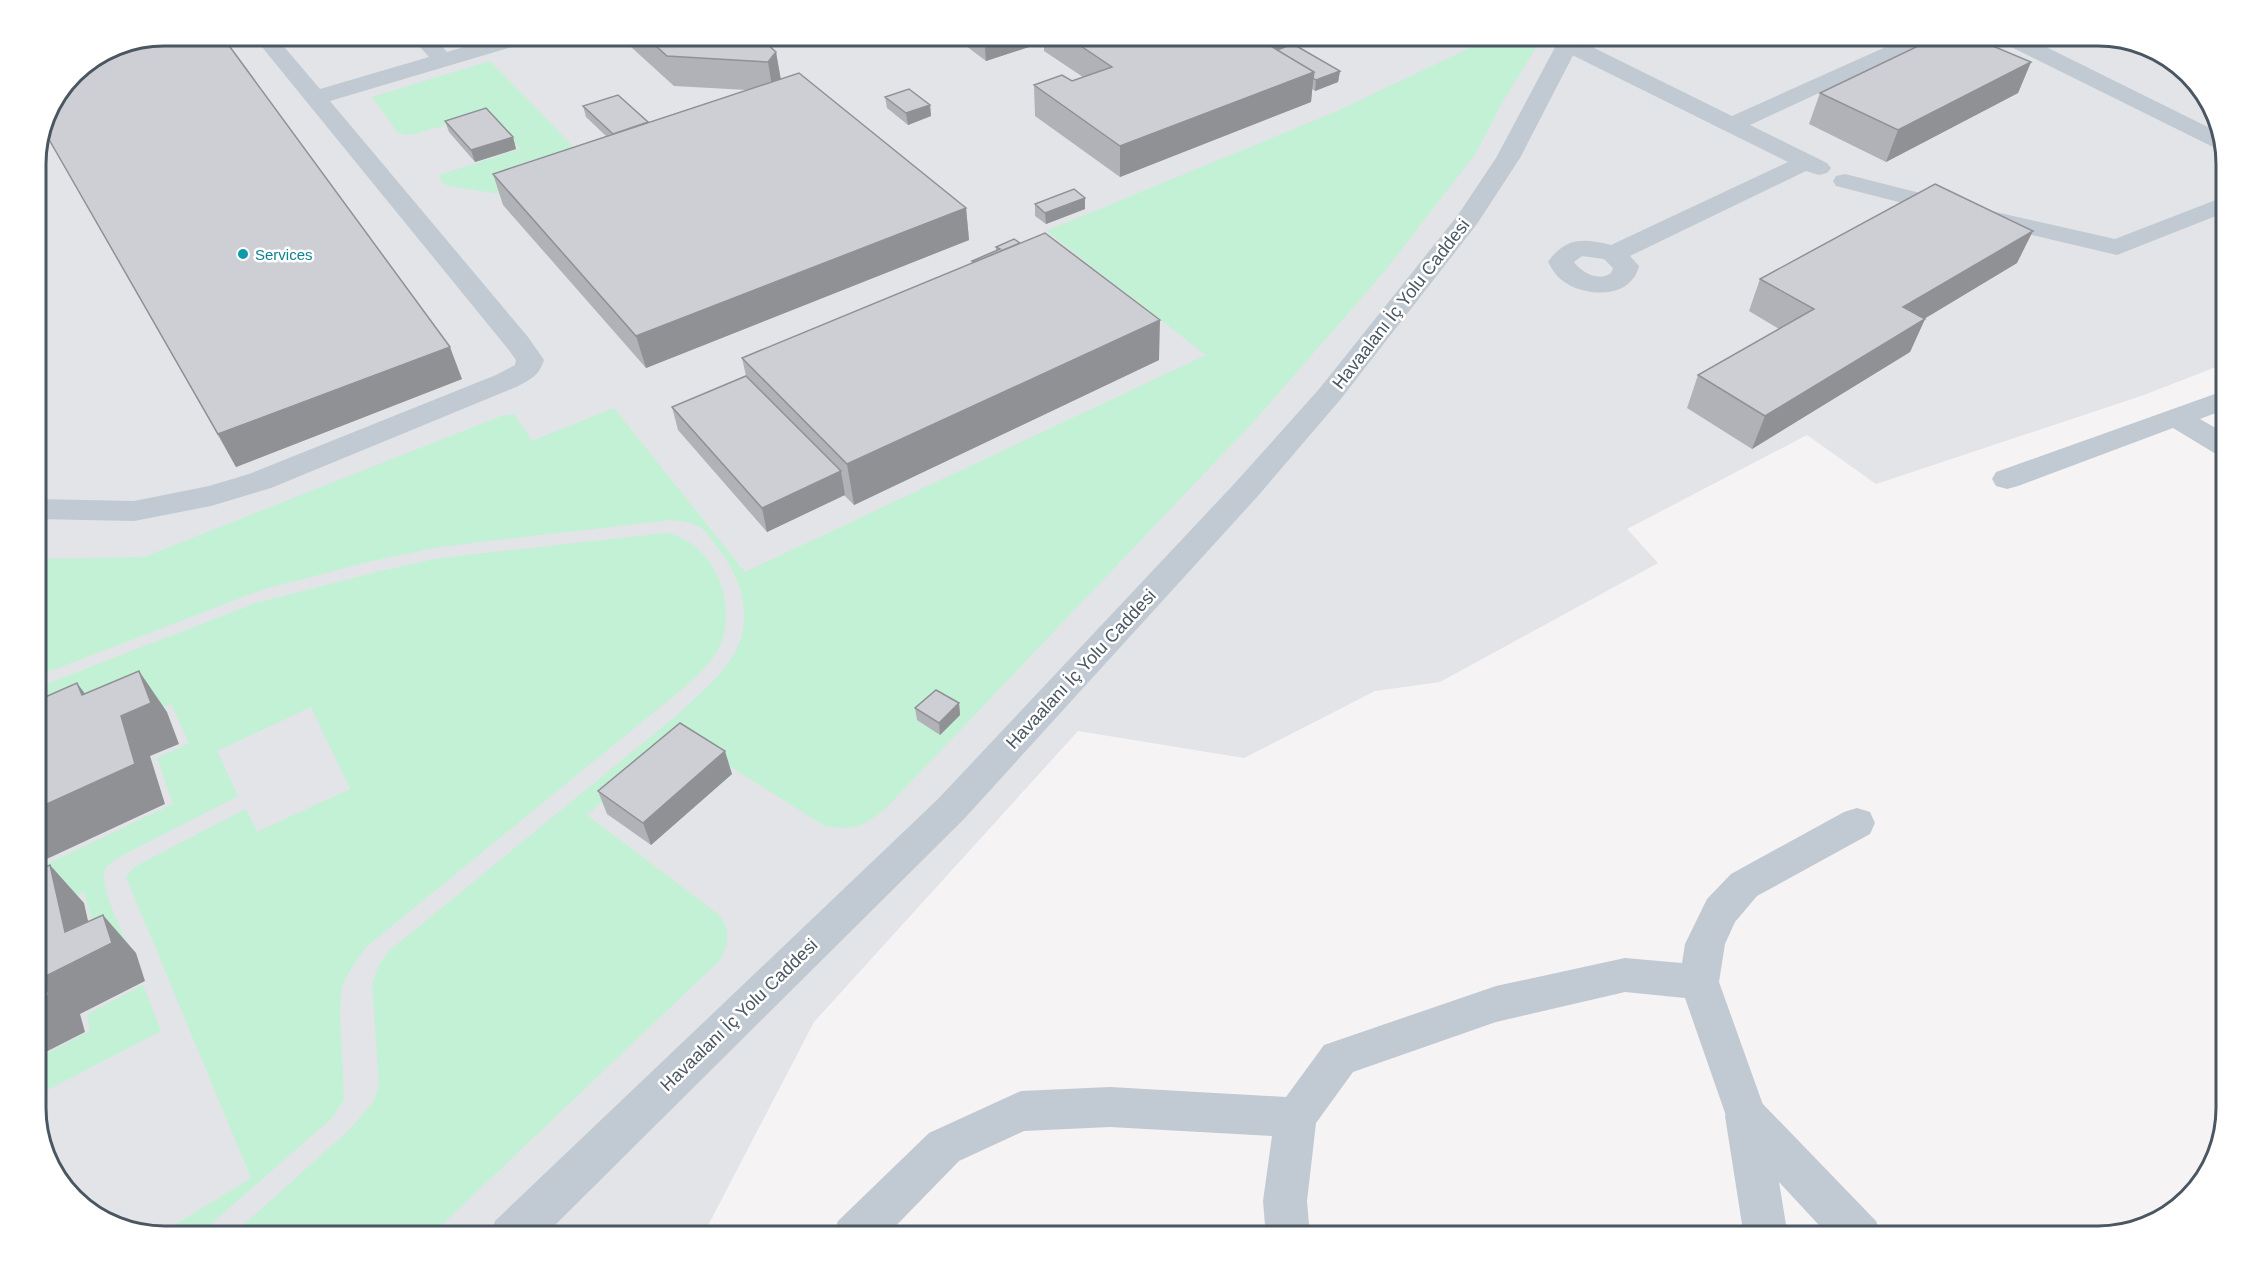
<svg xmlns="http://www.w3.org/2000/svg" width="2262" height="1273" font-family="Helvetica,sans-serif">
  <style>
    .airport { fill: #e2e4e7 }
    .green { fill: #c3f1d5 }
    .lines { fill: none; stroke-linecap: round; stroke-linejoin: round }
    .lane { fill: #c1cad2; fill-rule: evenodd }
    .street { fill: #c1cad2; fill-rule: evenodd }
    .wall { fill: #b0b2b7 }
    .shaded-wall { fill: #909195 }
    .building { fill: #cdcfd5; stroke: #909195; stroke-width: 1.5 }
    .culture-dot { fill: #0f9aa8; stroke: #fff; stroke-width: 2 }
    .labels { text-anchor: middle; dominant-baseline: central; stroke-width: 5; stroke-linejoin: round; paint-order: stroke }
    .far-culture-label { font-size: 15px; fill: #0d838f; stroke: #fff; text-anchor: start }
    .street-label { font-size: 18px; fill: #4a5661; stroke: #fff }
    .rim { fill: none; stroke: #4a5661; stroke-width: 3 }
  </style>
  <rect width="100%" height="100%" fill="#f5f3f3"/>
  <path class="airport" d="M165 36H2097L2161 53 2209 100 2226 156V363L2144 395 1876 484 1807 435 1627 529 1658 563 1440 682 1375 691 1244 758 1078 731 814 1022 702 1237H165L101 1220 53 1173 36 1117V156L46 115Z"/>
  <path class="green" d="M1495 36H1543L1502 103 1476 153 1384 272 1257 418 884 810C860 828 855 830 825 826L678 734 587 815 719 915C731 931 729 945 719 961L429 1237H230L348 1131 374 1101 379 1084 372 984 379 964 389 951 676 716C697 696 726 673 738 646 753 612 739 574 717 547 712 540 706 530 698 526 690 522 680 521 671 520L480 542 433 548 368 562 261 590 53 670 36 672V559L144 557 501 416 514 414 532 441 614 408 745 572 1206 355 1046 231 1335 112Z
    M490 61 593 167 507 195 449 186 442 183 439 175 520 149 488 113 418 133 409 135 398 133 372 97Z
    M667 533C713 543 737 600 721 643 714 663 691 681 675 695L366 947 353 965 342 985 340 1012 344 1100 331 1119 196 1237 158 1235 251 1178 126 877 134 867 246 809 257 832 350 789 311 707 217 751 238 796 123 855C117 859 108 863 105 870 98 885 124 936 131 952L104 965 84 892 36 915V869L173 804 157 758 189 743 171 704 119 727 36 748V688L256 603 377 572 435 559 484 553Z
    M143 985 161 1031 36 1096V1059L90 1031 87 1014Z"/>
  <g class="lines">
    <path class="lane" d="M253 36H275L320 89 429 57 410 36H433L447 52 501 36H535L532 41 330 101 528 337 544 360C539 376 530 380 516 387L271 488 211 506 134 521 36 519V499L134 501 209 486 249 474 496 375 515 365 516 360 508 349Z
      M1996 36H2024L2218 132 2223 148 2213 147 1999 41Z
      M1908 37 1916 38 1919 43 1916 48 1750 125 1827 163 1831 168 1827 173 1819 175 1806 171 1630 256 1639 266C1631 299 1586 298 1563 281 1556 276 1552 269 1548 262 1565 237 1584 238 1611 245L1788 162 1560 49 1557 44 1560 39 1568 38 1576 39 1732 116ZM1582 256 1604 259 1613 268 1611 273C1599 282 1582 273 1574 262Z
      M1845 174 1987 210 2115 239 2226 196V212L2117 255 1985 224 1836 186 1833 181 1836 176Z
      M1857 808 1870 812 1875 823 1870 834 1757 896 1735 922 1725 944 1719 982 1767 1116 1761 1130 1746 1136 1731 1130 1685 998 1625 992 1496 1022 1353 1072 1316 1123 1307 1201 1310 1237H1266L1263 1201 1272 1136 1110 1127 1024 1131 959 1161 885 1237H832L838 1221 929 1133 1021 1091 1110 1087 1286 1097 1324 1045 1496 986 1625 958 1682 963 1685 944 1707 899 1731 874 1844 812Z"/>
    <path class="street" d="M1561 36H1583L1520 158 1477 224 1340 400 1257 497 964 819 543 1237H489L495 1221 938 799 1235 483 1320 388 1458 215 1496 158Z
      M2226 390V409L2200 419 2226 434V456L2216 454 2173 428 2018 486 2007 489 1996 486 1992 479 1996 472Z
      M1746 1096 1761 1102 1876 1221 1882 1237H1830L1779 1182 1788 1237H1744L1725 1116 1731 1102Z"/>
  </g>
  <path class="wall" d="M619 36H758L776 52 781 79 966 208 969 240 646 368 503 205 493 174 606 136 586 117 583 106 649 122 747 90 674 86Z
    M953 36H1283L1293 44 1340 71 1338 82 1315 91 1312 89 1311 102 1120 177 1035 116 1034 85 1072 81 1083 77 1044 51V42L986 61Z
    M2031 62 2018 93 1886 162 1809 124 1820 93Z
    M885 97 930 105 931 116 908 125 887 108Z
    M46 115 462 379 236 467 43 129Z
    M445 121 513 137 516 149 475 162 449 132Z
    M1035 204 1085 209 1046 224 1035 216Z
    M996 247 1159 360 854 505 844 495 767 532 678 430 672 407 746 376 742 358 972 263V261L996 251Z
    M2017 263 1924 319H1925L1910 352 1752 449 1687 408 1698 375 1779 329 1749 311 1760 279Z
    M959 703 960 715 940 735 917 720 915 708Z
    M732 774 651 845 607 814 598 791Z"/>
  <path class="shaded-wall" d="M984 36H1044V42L986 61Z
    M1293 41 1292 52H1266Z
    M776 52 781 82 773 92 768 62Z
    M2031 62 2018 93 1886 162 1898 130Z
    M1340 71 1338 82 1315 91 1316 80Z
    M1314 72 1311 102 1120 177V146Z
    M930 105 931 116 908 125 906 113Z
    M513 137 516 149 475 162 471 150Z
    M1085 198V209L1046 224 1045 213Z
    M966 208 969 240 646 368 636 336Z
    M2033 231 2017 263 1889 340 1903 307Z
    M1925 319 1910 352 1752 449 1765 416Z
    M1160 320 1159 360 854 505 847 464Z
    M450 347 462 379 236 467 218 434Z
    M841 471 845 495 767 532 762 508Z
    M139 671 167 712 179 744 150 756 165 804 36 864V809L121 716Z
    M77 683 107 723 82 695Z
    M959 703 960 715 940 735 939 723Z
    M725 751 732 774 651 845 643 823Z
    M50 865 84 903 95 952 103 915 136 953 145 981 80 1014 85 1032 36 1057V1001L44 977Z"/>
  <path class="building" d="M165 36H222L450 347 218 434 43 129 46 115 74 73 116 46Z
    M645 36H758L776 52 768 62 667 56Z
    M1066 36H1254L1314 72 1120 146 1034 85 1062 75 1072 81 1112 67Z
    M1254 36H1283L1293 41 1275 48Z
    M1939 36H1969L2031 62 1898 130 1820 93Z
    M1293 44 1340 71 1316 80 1313 78 1314 72 1277 50Z
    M799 73 966 208 636 336 493 174Z
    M909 89 930 105 906 113 885 97Z
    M618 95 648 122 613 134 583 106Z
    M486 108 513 137 471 150 445 121Z
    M1935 184 2033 231 1903 307 1925 319 1765 416 1698 375 1814 309 1760 279Z
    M1074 189 1085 198 1045 213 1035 204Z
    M1045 233 1160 320 847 464 742 358Z
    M1014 239 1020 243 974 262 972 261 1000 249 996 247Z
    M746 376 841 471 762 508 672 407Z
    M139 671 151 703 121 716 135 764 36 809V701L77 683 82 695Z
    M936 690 959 703 939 723 915 708Z
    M680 723 725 751 643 823 598 791Z
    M50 865 65 932 103 915 112 943 44 977 49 995 36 1001V871Z"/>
  <circle class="culture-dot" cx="243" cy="254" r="6"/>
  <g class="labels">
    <g class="far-culture-label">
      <text x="255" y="254">Services</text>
    </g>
    <g class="street-label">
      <text transform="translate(1401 304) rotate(-52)">Havaalanı İç Yolu Caddesi</text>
      <text transform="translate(1081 669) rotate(-47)">Havaalanı İç Yolu Caddesi</text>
      <text transform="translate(739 1015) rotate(-44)">Havaalanı İç Yolu Caddesi</text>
    </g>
  </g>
  <path d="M0 0H2262V1273H0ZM164 46H2098A118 118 0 0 1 2216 164V1108A118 118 0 0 1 2098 1226H164A118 118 0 0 1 46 1108V164A118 118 0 0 1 164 46Z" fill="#fff" fill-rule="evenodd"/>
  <path class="rim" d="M164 46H2098A118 118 0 0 1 2216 164V1108A118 118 0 0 1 2098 1226H164A118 118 0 0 1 46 1108V164A118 118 0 0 1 164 46Z"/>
</svg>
